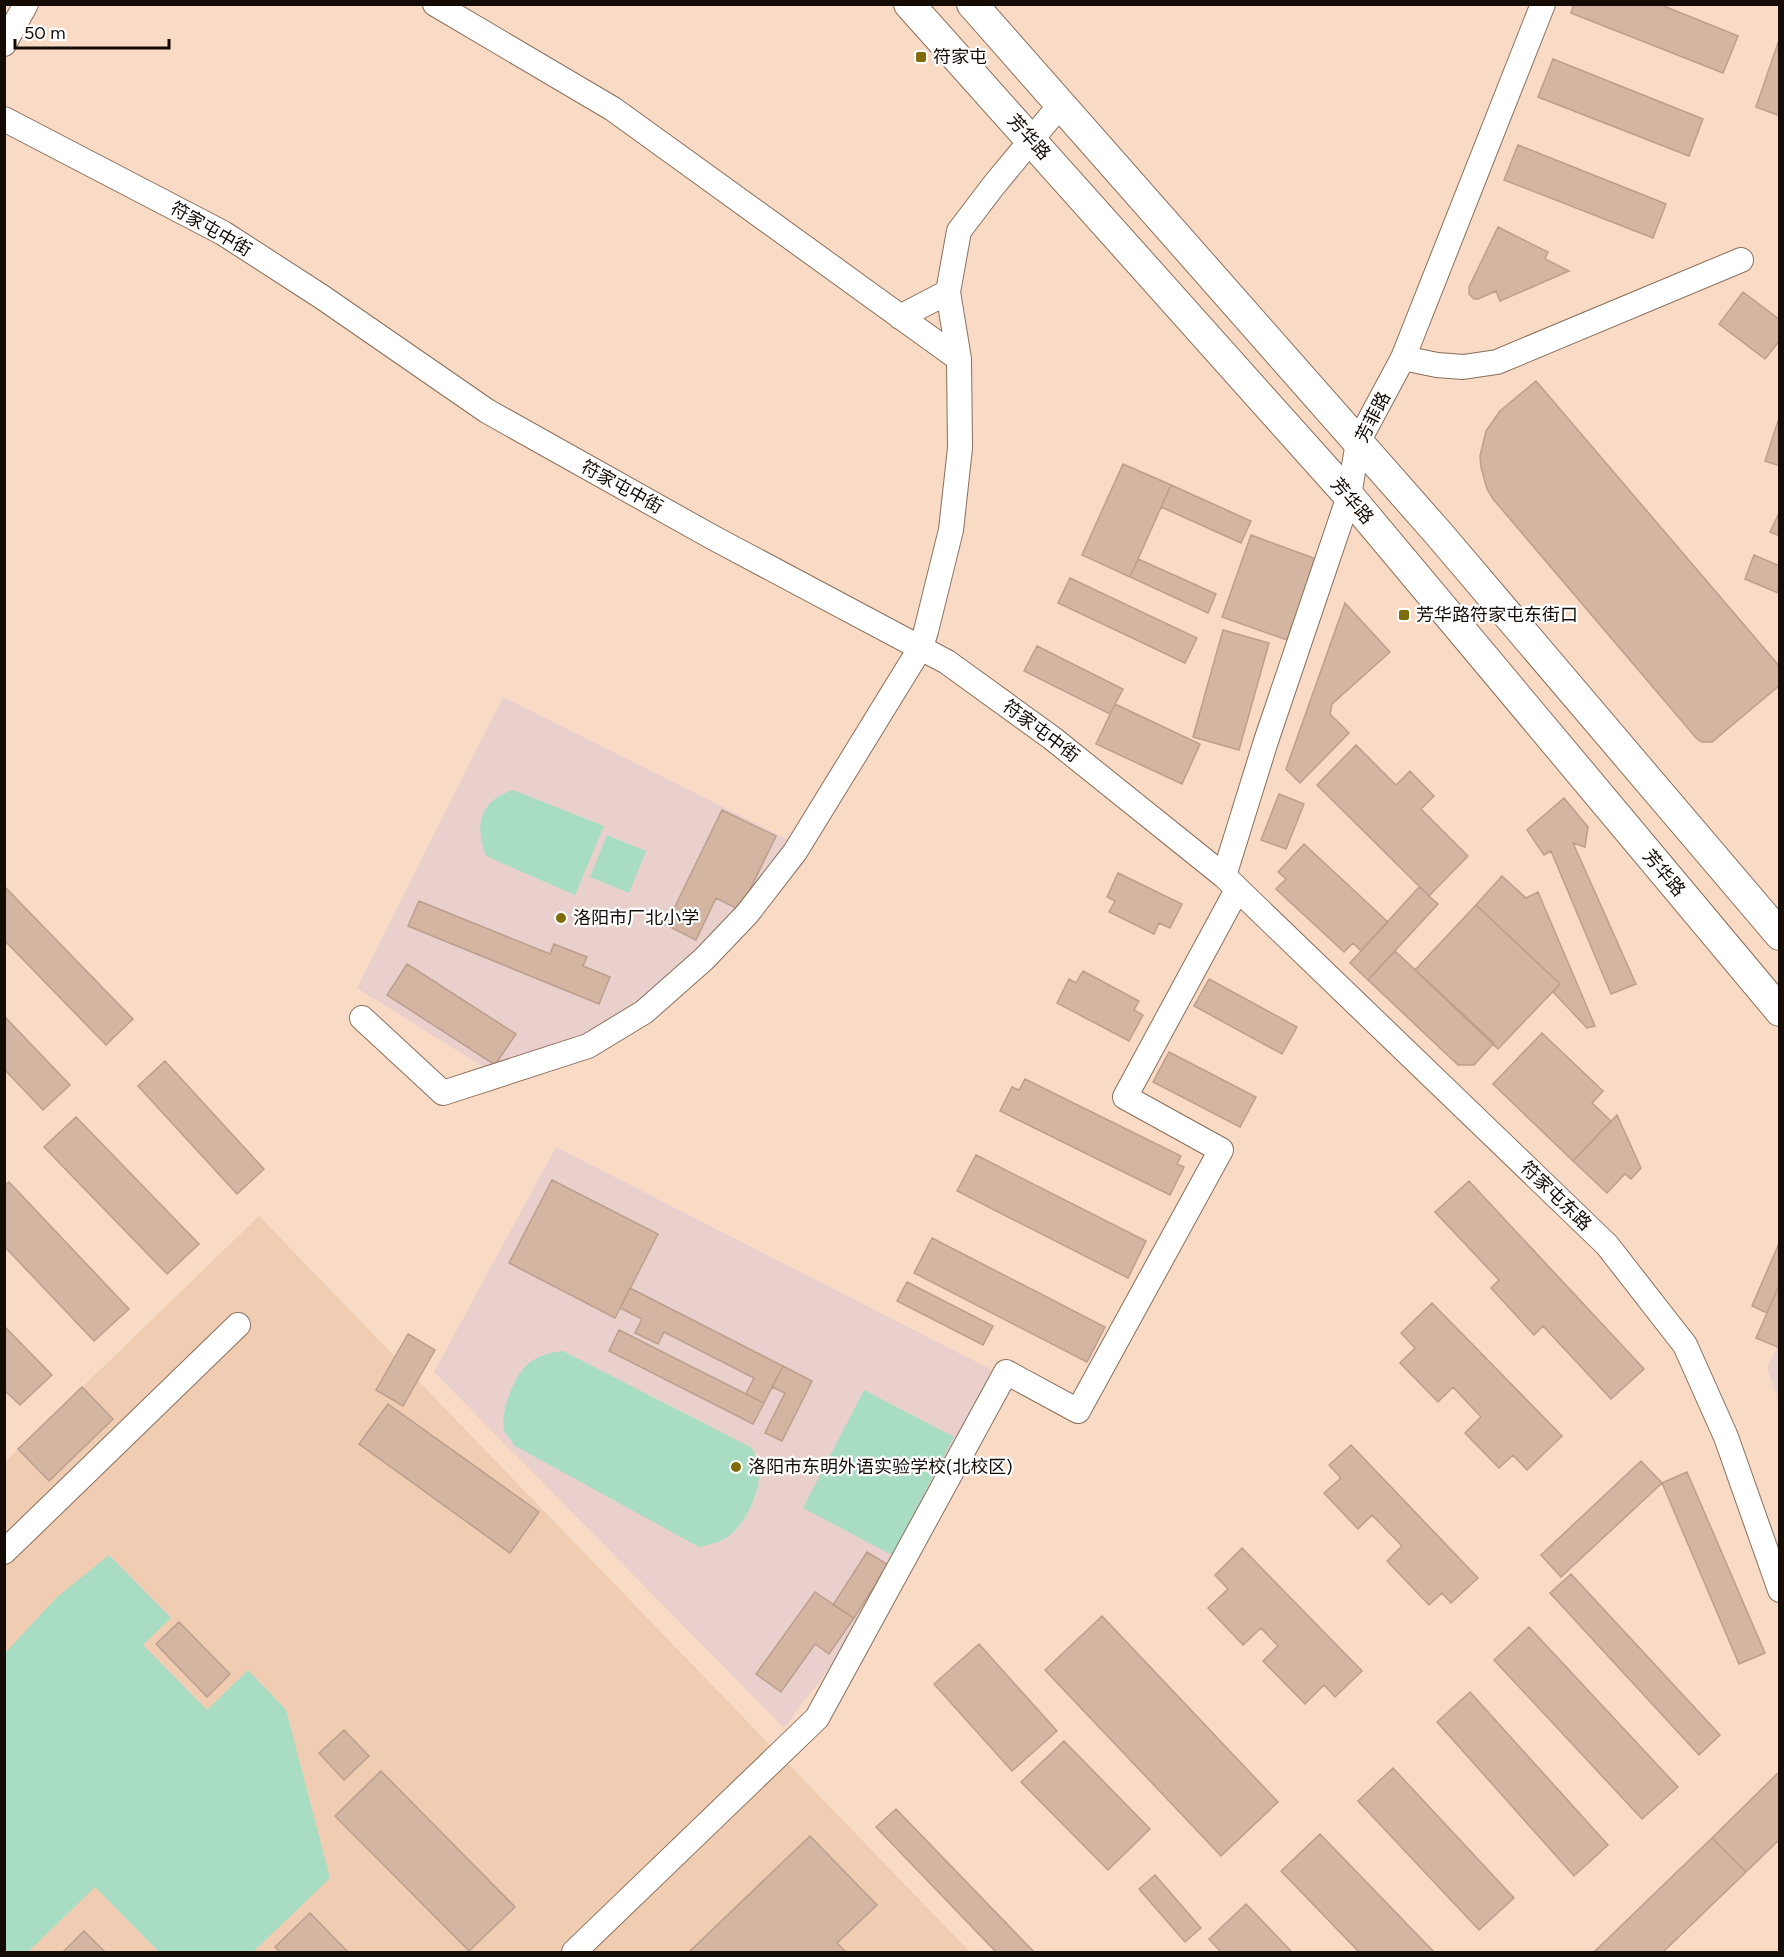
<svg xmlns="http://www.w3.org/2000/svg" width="1784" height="1957" font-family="Figtree,'Noto Sans SC',sans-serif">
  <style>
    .built { fill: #f0ccb3 }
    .education { fill: #ead0cc }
    .green { fill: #a8ddc3 }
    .building { fill: #d3b5a2; stroke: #bc9e8c; stroke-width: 1.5 }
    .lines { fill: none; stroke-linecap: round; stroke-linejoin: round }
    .minor-casing { stroke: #896f5c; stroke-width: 26 }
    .major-casing { stroke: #896f5c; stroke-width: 32 }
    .minor { stroke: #fff; stroke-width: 24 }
    .major { stroke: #fff; stroke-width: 30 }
    .poi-dot { fill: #7d6c07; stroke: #fff; stroke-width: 2 }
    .labels { text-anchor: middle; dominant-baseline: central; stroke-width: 4.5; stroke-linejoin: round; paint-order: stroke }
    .poi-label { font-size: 18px; fill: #140b05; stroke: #fff; text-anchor: start }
    .street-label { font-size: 18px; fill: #140b05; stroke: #fff }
  </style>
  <rect width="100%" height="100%" fill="#f8dac5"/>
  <path class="built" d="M259 1216 970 1952H5V1462Z"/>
  <path class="education" d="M503 697 805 848 613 1028 493 1073 357 988Z
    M556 1147 992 1370 897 1561 842 1651 784 1728 434 1372Z
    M1779 1343V1405L1767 1368Z"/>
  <path class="green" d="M513 790 604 826 575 895 486 856C474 824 480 801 513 790Z
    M607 835 646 851 629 893 590 877Z
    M563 1351 752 1448C754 1454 758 1461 759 1467 762 1490 745 1526 726 1538 718 1543 707 1545 699 1547L515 1446C512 1441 506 1435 504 1430 500 1413 514 1375 528 1364 538 1355 550 1353 563 1351Z
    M864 1390 954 1437 892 1555 803 1508Z
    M109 1555 171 1618 143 1645 207 1710 248 1670 286 1710 330 1878 253 1952H159L95 1887 28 1952H5V1653L57 1597Z"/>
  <path class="building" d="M1574 4H1659L1738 36 1723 73 1571 13Z
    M1778 43H1780V116L1756 107Z
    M1553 59 1703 119 1689 156 1538 97Z
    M1518 145 1666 204 1653 238 1504 180Z
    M1498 227 1548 252 1545 259 1569 271 1500 301 1496 291 1478 299H1474L1469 294V287Z
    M1743 292 1780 320V340L1765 359 1719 324Z
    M1536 381 1780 667V685L1712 742H1702L1697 739 1493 499 1487 489 1481 467 1480 456 1486 431 1500 411Z
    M1778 421H1780V466L1765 461Z
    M1123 464 1171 485 1130 577 1082 555Z
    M1171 485 1251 521 1241 543 1161 507Z
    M1780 511V536L1770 532Z
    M1251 535 1316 559 1287 640 1222 617Z
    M1754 555 1780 566 1778 593 1745 579Z
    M1138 559 1216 594 1208 613 1130 577Z
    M1070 578 1197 638 1185 663 1058 603Z
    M1345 603 1390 652 1332 704 1330 714 1349 733 1300 783 1286 769Z
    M1223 630 1269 643 1239 750 1193 737Z
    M1037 646 1123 689 1110 714 1024 671Z
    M1115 704 1200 744 1182 784 1096 744Z
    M1356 745 1396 785 1410 771 1434 796 1421 809 1468 856 1429 896 1317 785Z
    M1279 794 1304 804 1286 849 1261 840Z
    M1564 798 1588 827 1585 847 1573 843 1636 984 1611 994 1551 851 1544 855 1527 830Z
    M722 810 776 836 740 910 716 898 696 940 666 925Z
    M1304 844 1388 922 1361 951 1353 943 1344 952 1276 889 1286 879 1278 872Z
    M1118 873 1182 904 1170 928 1159 923 1154 934 1109 912 1115 901 1107 897Z
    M1502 876 1526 898 1538 892 1595 1026 1587 1028 1553 992 1560 984 1476 905Z
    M4 886 133 1019 106 1045 4 940Z
    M1419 887 1438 904 1368 980 1350 963Z
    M419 901 550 954 554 944 587 957 583 966 610 977 599 1004 408 926Z
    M1476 905 1560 984 1498 1049 1415 970Z
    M1395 951 1494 1043 1474 1065H1458L1368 980Z
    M407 964 516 1034 495 1065 387 995Z
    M1083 971 1139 1001 1134 1010 1143 1015 1129 1041 1057 1003 1069 979 1076 983Z
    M1209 979 1297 1027 1282 1054 1194 1006Z
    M4 1016 70 1085 43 1110 4 1069Z
    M1542 1033 1603 1091 1592 1103 1611 1121 1573 1161 1493 1084Z
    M1169 1052 1256 1097 1240 1127 1153 1082Z
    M165 1061 264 1169 237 1194 138 1086Z
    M1025 1079 1181 1156 1177 1164 1184 1167 1170 1195 1000 1111 1012 1087 1019 1090Z
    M1617 1115 1641 1168 1631 1179 1625 1174 1607 1193 1573 1161Z
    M76 1117 199 1244 167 1274 44 1147Z
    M976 1155 1146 1241 1128 1278 957 1191Z
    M552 1180 658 1234 615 1318 509 1263Z
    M1469 1181 1644 1369 1611 1399 1543 1326 1534 1335 1491 1288 1499 1280 1435 1212Z
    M9 1182 129 1309 94 1341 4 1246V1186Z
    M932 1238 1105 1327 1087 1362 914 1273Z
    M1780 1241V1283L1767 1313 1752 1306Z
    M907 1282 993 1326 983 1345 897 1301Z
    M1780 1283V1348L1756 1338Z
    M630 1288 783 1366 764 1403 746 1394 754 1378 664 1332 658 1344 635 1333 642 1319 620 1308Z
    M1432 1303 1562 1436 1527 1470 1513 1455 1499 1468 1465 1433 1481 1417 1453 1387 1438 1402 1400 1363 1415 1348 1401 1333Z
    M4 1326 52 1375 20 1405 4 1390Z
    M619 1330 764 1403 753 1424 609 1351Z
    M408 1334 435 1350 403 1406 376 1390Z
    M783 1366 812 1381 782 1441 765 1433 785 1393 772 1387Z
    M82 1387 113 1419 49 1481 18 1449Z
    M388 1404 539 1512 510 1553 359 1444Z
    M1351 1445 1478 1578 1451 1603 1442 1593 1429 1605 1387 1561 1402 1546 1372 1515 1358 1529 1324 1493 1341 1478 1329 1465Z
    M1641 1461 1662 1483 1561 1577 1541 1555Z
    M1687 1472 1765 1653 1739 1664 1662 1483Z
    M1242 1548 1362 1671 1335 1697 1324 1685 1305 1704 1263 1661 1278 1646 1261 1628 1243 1645 1208 1608 1228 1589 1215 1575Z
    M867 1552 888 1565 854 1618 833 1605Z
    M1571 1574 1720 1735 1699 1755 1550 1593Z
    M815 1592 854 1618 829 1654 815 1644 781 1692 756 1674Z
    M1102 1616 1278 1802 1221 1856 1045 1670Z
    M179 1622 230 1674 207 1697 156 1644Z
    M1529 1627 1678 1787 1642 1819 1494 1660Z
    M979 1644 1057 1731 1012 1771 934 1684Z
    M1470 1692 1608 1845 1574 1876 1437 1722Z
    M344 1730 369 1756 344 1780 319 1753Z
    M1064 1741 1150 1829 1108 1870 1021 1782Z
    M1393 1768 1514 1898 1479 1930 1358 1801Z
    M381 1771 515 1907 469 1951 335 1816Z
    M1780 1771V1839L1746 1872 1712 1838Z
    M896 1809 1034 1952H996L876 1827Z
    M1320 1834 1434 1952H1359L1281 1871Z
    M810 1836 877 1905 837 1943 846 1952H689Z
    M1712 1838 1746 1872 1663 1952H1594Z
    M1155 1875 1201 1928 1185 1942 1139 1889Z
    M1246 1904 1292 1952H1221L1209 1939Z
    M310 1913 348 1952H280L275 1947Z
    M84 1931 105 1952H63Z"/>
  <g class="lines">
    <defs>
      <path id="minor" d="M435 4 613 109 959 359
        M4 44 26 4
        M4 119 223 233 322 297 487 411 712 537 947 662 1052 738 1224 876 1607 1245 1685 1345 1726 1437 1780 1590
        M900 317 948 292
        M1403 358 1437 365 1463 367 1497 362 1741 260
        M1224 876 1266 741 1349 496 1358 442 1403 358 1543 4
        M362 1018 443 1093 588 1046 644 1012 704 959 747 914 795 852 921 647 926 631 951 530 960 448 959 359 948 292 959 231 994 185 1061 104
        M4 1552 238 1325
        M574 1952 817 1718 1006 1372 1078 1411 1221 1150 1125 1097 1237 890"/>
      <path id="major" d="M909 4 1349 496 1780 1011
        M972 4 1439 534 1780 935"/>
    </defs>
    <use href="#minor" class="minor-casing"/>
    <use href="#major" class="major-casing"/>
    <use href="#minor" class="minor"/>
    <use href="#major" class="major"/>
  </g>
  <g class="poi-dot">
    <rect x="915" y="51" width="12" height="12" rx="3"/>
    <rect x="1398" y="609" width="12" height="12" rx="3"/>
    <circle cx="561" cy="918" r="6"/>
    <circle cx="736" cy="1467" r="6"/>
  </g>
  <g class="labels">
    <g class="poi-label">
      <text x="933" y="57">符家屯</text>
      <text x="1416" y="615">芳华路符家屯东街口</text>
      <text x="573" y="918">洛阳市厂北小学</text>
      <text x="748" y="1467">洛阳市东明外语实验学校(北校区)</text>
    </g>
    <g class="street-label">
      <text transform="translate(1029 137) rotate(48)">芳华路</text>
      <text transform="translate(211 229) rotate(30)">符家屯中街</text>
      <text transform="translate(1373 417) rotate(-63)">芳菲路</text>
      <text transform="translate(622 487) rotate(29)">符家屯中街</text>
      <text transform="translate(1352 501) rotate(49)">芳华路</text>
      <text transform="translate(1041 731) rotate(37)">符家屯中街</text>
      <text transform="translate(1664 873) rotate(50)">芳华路</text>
      <text transform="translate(1556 1196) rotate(44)">符家屯东路</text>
    </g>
  </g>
  <rect width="1784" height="1957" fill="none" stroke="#140b05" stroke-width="12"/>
  <path d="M15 39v9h154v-9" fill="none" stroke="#140b05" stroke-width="3"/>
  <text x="24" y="39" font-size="18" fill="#140b05" stroke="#ffffff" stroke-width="4.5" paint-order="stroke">50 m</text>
</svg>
